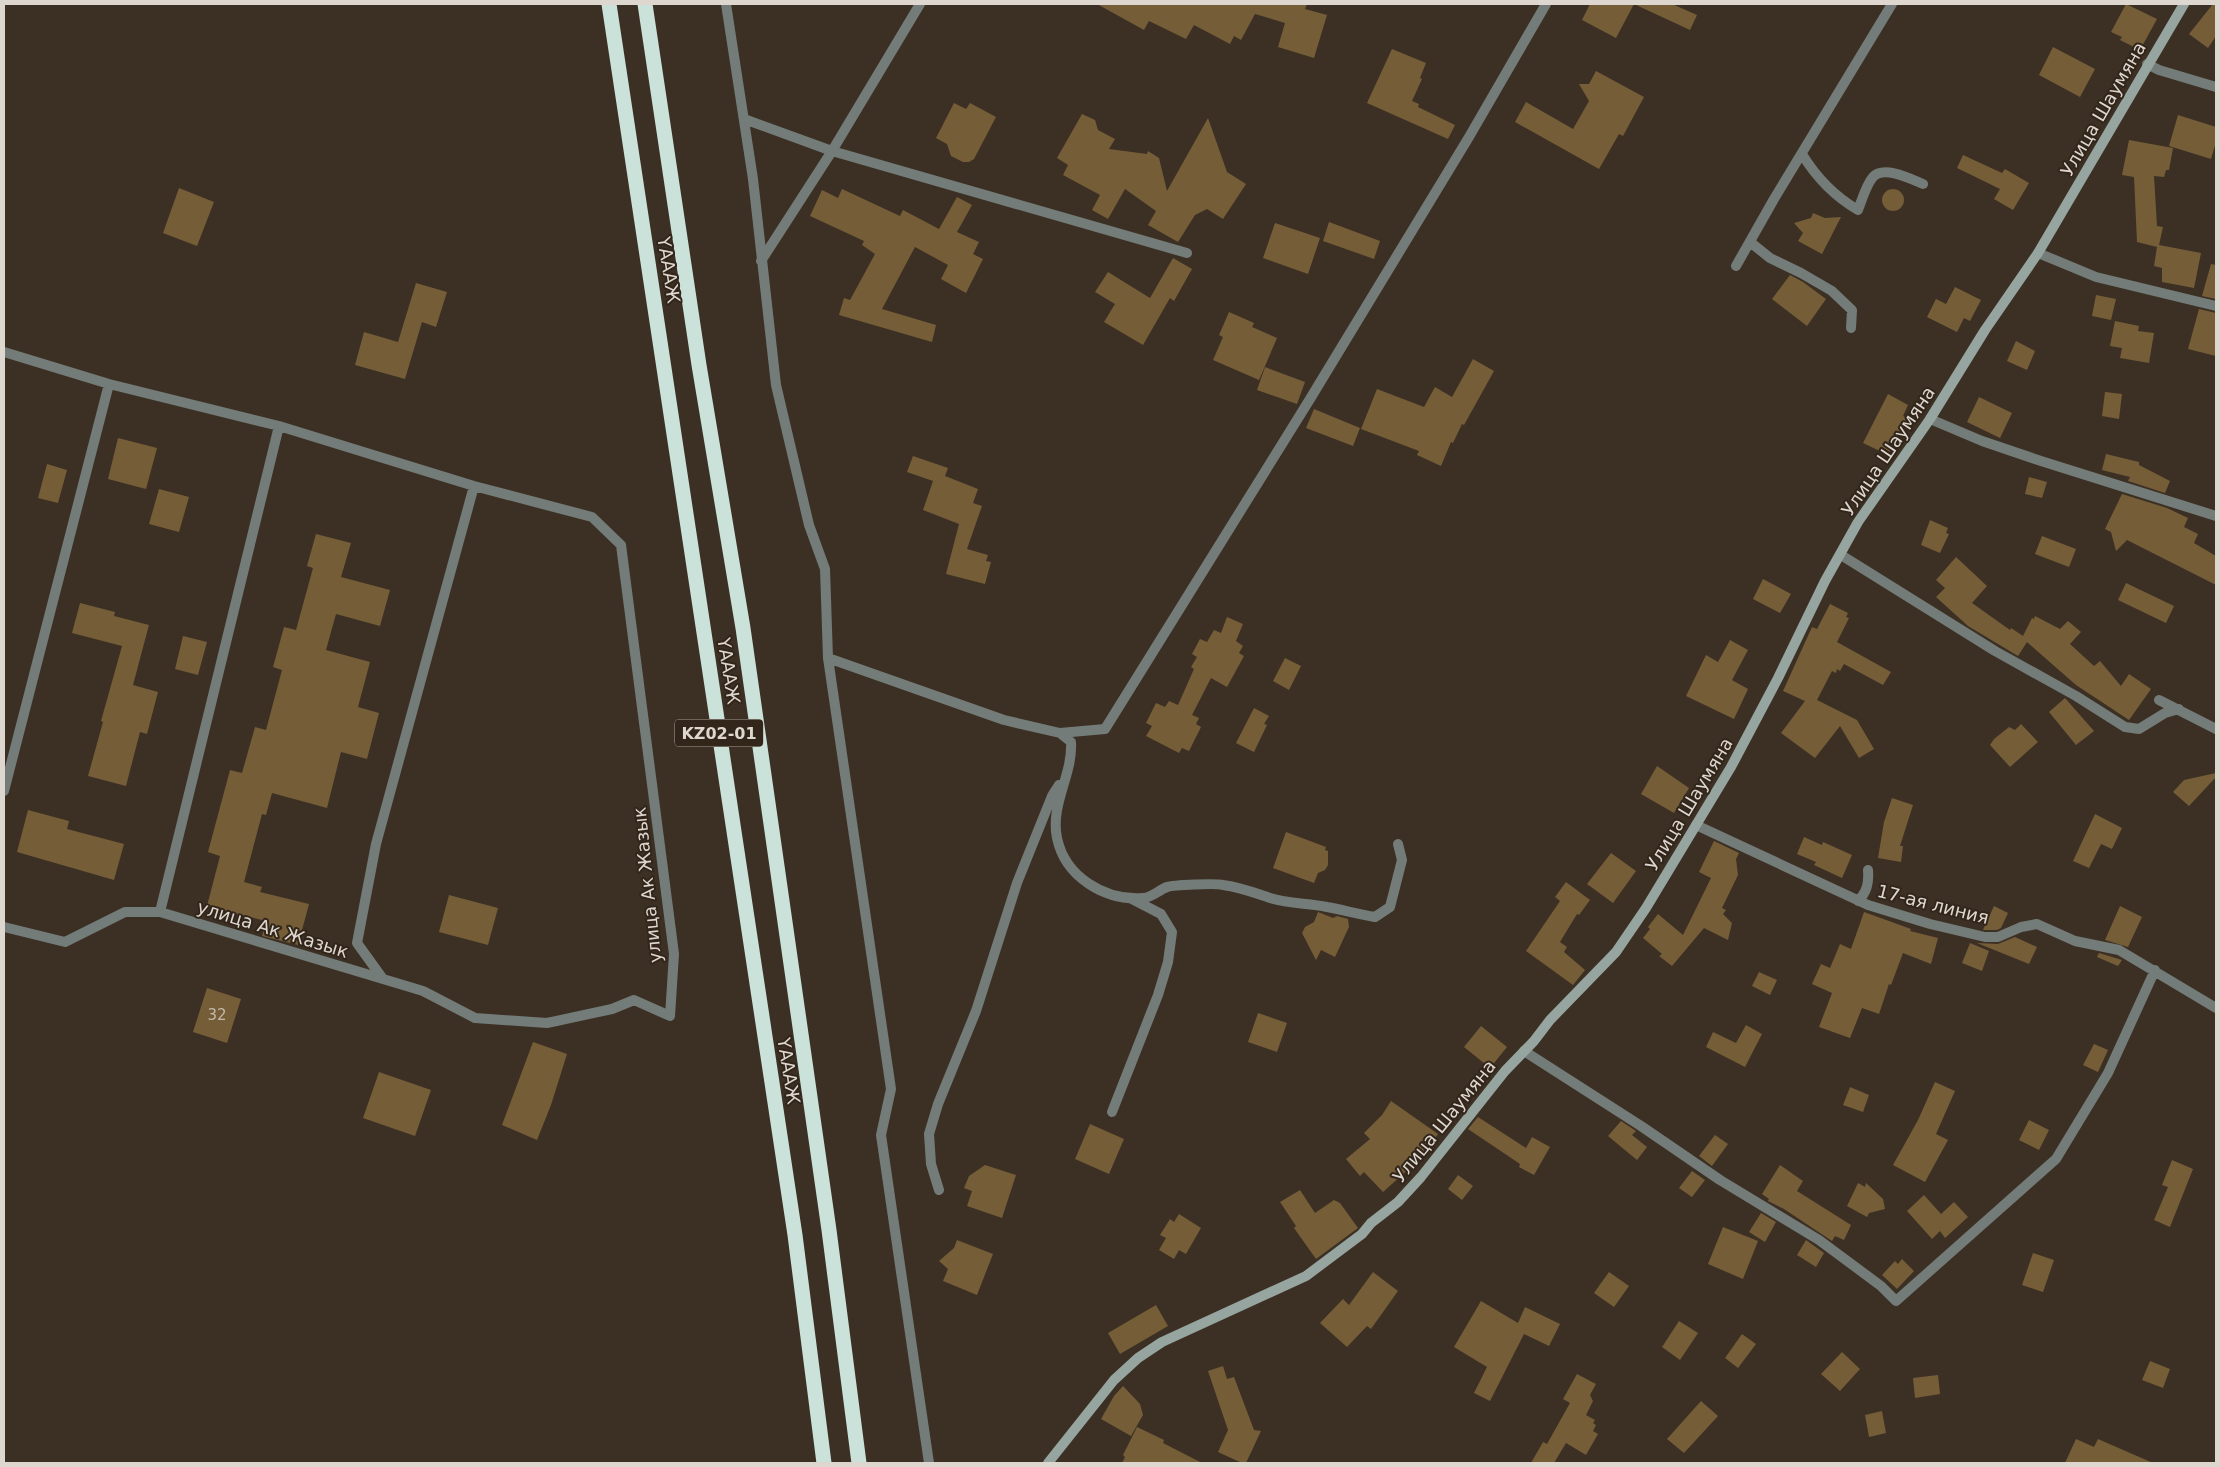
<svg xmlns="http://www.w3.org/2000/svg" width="2220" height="1467" font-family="'DejaVu Sans',sans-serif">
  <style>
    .building { fill: #755d38 }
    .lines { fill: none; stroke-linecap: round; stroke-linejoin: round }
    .street { stroke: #737c79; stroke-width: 10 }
    .secondary { stroke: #96a5a0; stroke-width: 10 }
    .highway { stroke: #cbe2da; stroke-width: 15 }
    .labels { text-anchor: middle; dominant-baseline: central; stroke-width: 4; stroke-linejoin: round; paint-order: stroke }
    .number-label { font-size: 15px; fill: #c4b8a9 }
    .shield { fill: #32261b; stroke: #aaa299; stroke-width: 1 }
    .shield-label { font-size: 16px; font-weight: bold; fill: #ded7cf }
    .street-label { font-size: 18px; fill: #ded7cf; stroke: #32261b }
  </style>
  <rect width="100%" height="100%" fill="#3c3024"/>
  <path class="building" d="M1097 4H1307L1305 9 1327 15 1314 58 1278 47 1285 23 1255 14 1241 40 1234 36 1230 44 1194 25 1186 39 1149 21 1144 30Z
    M1590 4H1672L1697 15 1690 30 1634 4 1616 38 1582 20Z
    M2126 4 2157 19 2140 50 2120 40 2122 37 2111 32Z
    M2213 4H2216V36L2208 48 2189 34Z
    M2053 47 2095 69 2080 97 2039 75Z
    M1392 49 1426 63 1420 78 1422 79 1412 101 1419 104 1418 107 1455 125 1448 139 1367 103Z
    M1596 71 1644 97 1623 136 1619 134 1599 169 1515 122 1526 102 1573 129 1589 101 1579 84H1589Z
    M954 103 966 109 970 103 996 117 974 159 969 162H963L951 156 947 144 936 138Z
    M1082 114 1095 120 1098 130 1115 139 1109 149 1147 154 1148 151 1159 158 1167 191 1208 118 1227 172 1246 184 1223 219 1207 209 1195 215 1178 242 1148 225 1156 211 1125 189 1108 219 1092 210 1100 195 1063 175 1068 165 1057 158Z
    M2178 115 2216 127V142L2211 159 2169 146Z
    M2129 140 2173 148 2169 170H2166L2164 177 2154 176 2157 226 2163 227 2159 245 2201 253 2194 288 2162 282V268L2154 266 2157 247 2137 242 2134 177 2122 175Z
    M1963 155 2002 173 2005 169 2029 183 2013 210 1994 199 2000 189 1957 168Z
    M179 188 214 202 197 246 163 233Z
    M842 189 900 216 903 210 939 229 957 197 972 205 957 232 979 242 973 254 983 259 966 293 941 279 948 265 915 247 882 309 936 325 932 342 839 315 844 298 850 300 875 254 862 245 864 241 810 216 822 190 838 198Z
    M1882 200a11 11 0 1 1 22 0a11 11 0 1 1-22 0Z
    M1813 213 1825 218 1841 217 1822 254 1798 241 1803 233 1794 223 1811 218Z
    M1329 222 1380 241 1374 259 1323 241Z
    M1275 223 1320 238 1308 274 1263 258Z
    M1173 258 1192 269 1174 301 1170 298 1143 345 1104 322 1115 304 1095 292 1108 272 1150 298Z
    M2211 264 2216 265V299L2202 296Z
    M1790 275 1803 282 1826 299 1807 326 1772 299Z
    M416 283 447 292 436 327 422 322 405 379 355 365 364 332 398 342Z
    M1955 287 1981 300 1970 321 1964 318 1957 332 1927 317 1936 299 1946 304Z
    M2096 295 2116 299 2111 320 2092 316Z
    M2199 309 2216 313V356L2188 349Z
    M1229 312 1254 323 1252 327 1277 338 1259 380 1213 360 1223 337 1219 335Z
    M2115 321 2139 326 2138 331 2154 333 2149 363 2120 358 2122 348 2110 346Z
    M2016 341 2035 351 2027 370 2007 361Z
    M1473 359 1494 371 1464 425 1462 424 1453 443 1451 442 1441 466 1417 455 1419 451 1361 429 1377 389 1424 407 1435 387 1452 397Z
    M1265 367 1305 382 1297 404 1257 390Z
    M2105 392 2122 394 2119 419 2102 416Z
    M1888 394 1908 405 1903 416 1907 418 1888 455 1863 443Z
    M1979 397 2012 413 2000 438 1967 422Z
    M1314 409 1360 428 1353 446 1306 428Z
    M118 438 157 448 146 489 108 479Z
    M2106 454 2139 462V465L2170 481 2165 493 2128 481 2130 477 2102 470Z
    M913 456 948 468 945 476 978 489 973 503 982 506 967 549 988 555 986 561 991 562 985 584 946 574 959 524 923 510 933 481 907 472Z
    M47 464 67 470 58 503 38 498Z
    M2029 477 2047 482 2042 498 2025 494Z
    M159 489 189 497 179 532 149 524Z
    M2122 494 2167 508 2188 518 2184 527 2198 534 2194 543 2216 556V585L2127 540 2116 551 2111 532 2105 529Z
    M1930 520 1948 528 1946 533 1949 534 1940 553 1921 545Z
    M316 534 351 543 341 577 390 590 380 626 336 614 326 650 370 662 358 707 379 713 367 759 341 752 327 808 272 793 266 815 262 814 244 882 262 887 260 892 309 904 298 945 262 936 266 921 207 906 220 856 208 852 230 770 242 773 255 727 266 730 282 670 273 667 284 627 296 630 313 568 307 566Z
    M2042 536 2076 549 2069 567 2035 554Z
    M1956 557 1987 586 1972 603 2010 630 2011 628 2023 636 2032 618 2034 619 2035 616 2060 629 2068 621 2081 632 2070 644 2094 666 2100 661 2121 686 2129 674 2151 689 2129 720 2076 685 2027 642 2018 656 1968 626 1936 597 1945 588 1936 580Z
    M1763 579 1791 594 1780 613 1753 599Z
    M2126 583 2174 606 2166 623 2118 600Z
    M80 603 115 612 114 616 149 625 133 685 158 692 147 734 140 732 126 786 88 776 103 722 101 721 122 646 72 633Z
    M1830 604 1848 613 1846 617 1849 618 1837 642 1891 672 1883 685 1844 664 1840 671 1837 669 1836 673 1832 671 1817 700 1857 720 1874 749 1859 758 1840 726 1815 758 1781 733 1805 701 1783 691 1812 627 1817 629Z
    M1227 617 1243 624 1236 641 1243 646 1239 653 1244 656 1227 687 1211 678 1192 715 1199 718 1196 724 1201 727 1189 751 1182 748 1179 753 1146 736 1152 726 1146 723 1156 703 1165 707 1169 701 1178 705 1194 669 1191 667 1197 657 1192 654 1200 639 1207 642 1214 630 1221 633Z
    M183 636 207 642 198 675 175 669Z
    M1730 640 1748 650 1732 680 1748 689 1734 719 1686 696 1706 655 1718 662Z
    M1285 658 1301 666 1289 690 1273 681Z
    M2065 698 2094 731 2076 745 2049 712Z
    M1254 708 1269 716 1264 724 1267 725 1254 752 1236 743Z
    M2021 724 2038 742 2010 767 1990 745 1994 739 2009 727 2015 730Z
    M1657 766 1689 788 1674 813 1641 794Z
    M2216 773V777L2189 806 2173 792 2184 780Z
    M1892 798 1913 805 1900 846H1903L1901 862 1878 858 1884 822Z
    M28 810 69 821 67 829 124 844 114 880 17 852Z
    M2095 814 2122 828 2112 849 2101 844 2089 868 2073 861Z
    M1286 832 1326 847 1325 850 1328 851V865L1325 870 1318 873 1314 883 1273 868Z
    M1804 837 1822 845 1823 842 1852 855 1842 878 1814 865 1816 862 1797 854Z
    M1714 841 1739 853 1736 859 1738 875 1722 908 1726 910 1723 914 1732 923 1728 940 1704 928 1672 966 1659 956 1662 954 1643 938 1650 929 1648 927 1658 914 1683 935 1711 878 1699 872Z
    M1611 853 1636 871 1613 903 1587 884Z
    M1566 882 1590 900 1579 915 1577 914 1560 942 1567 947 1564 952 1585 970 1573 985 1526 951 1560 901 1555 897Z
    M449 895 498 908 488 945 439 932Z
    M1994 906 2008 913 2001 928 1997 930H1983Z
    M2120 906 2142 917 2128 947 2105 940Z
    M1318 912 1333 918 1337 916 1348 919 1349 927 1335 957 1321 950 1316 960 1302 933 1305 927 1314 922Z
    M1864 912 1911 929 1910 931 1938 938 1931 964 1903 953 1891 985 1889 984 1879 1014 1862 1008 1850 1038 1819 1027 1832 993 1812 984 1821 964 1830 968 1840 944 1851 949Z
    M2015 937 2037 947 2029 964 1977 943 1998 944Z
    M1970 943 1989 951 1982 971 1962 963Z
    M2099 953 2122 960 2118 966 2097 957Z
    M1759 972 1777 980 1770 995 1752 986Z
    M207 988 241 999 227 1043 193 1032Z
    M1258 1013 1287 1023 1277 1052 1248 1042Z
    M1746 1025 1762 1034 1745 1067 1706 1047 1713 1032 1736 1043Z
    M1481 1026 1507 1047 1490 1068 1464 1047Z
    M533 1042 567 1054 551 1105 537 1140 502 1125Z
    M2094 1044 2108 1050 2098 1072 2083 1065Z
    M379 1072 431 1090 415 1136 363 1118Z
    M1935 1082 1955 1091 1936 1134 1948 1140 1925 1182 1893 1165 1918 1120Z
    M1850 1087 1869 1095 1863 1112 1843 1105Z
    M1391 1101 1438 1134 1422 1157 1383 1192 1364 1172 1360 1176 1346 1159 1370 1139 1364 1133 1382 1115Z
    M1478 1117 1526 1148 1532 1137 1550 1147 1534 1175 1519 1167 1520 1164 1468 1129Z
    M2029 1120 2049 1130 2039 1150 2019 1140Z
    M1621 1121 1636 1131 1632 1135 1647 1147 1637 1160 1608 1136Z
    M1090 1124 1124 1139 1109 1174 1075 1159Z
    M1715 1135 1728 1144 1712 1166 1699 1156Z
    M2172 1160 2193 1169 2170 1227 2154 1220 2168 1187 2162 1185Z
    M985 1165 1016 1175 1002 1218 967 1206 972 1191 964 1188 969 1176Z
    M1780 1165 1803 1181 1797 1191 1851 1225 1844 1240 1835 1236 1832 1241 1784 1209 1768 1201 1769 1199 1762 1194Z
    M1692 1171 1705 1180 1692 1197 1679 1188Z
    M1458 1175 1473 1186 1462 1200 1448 1189Z
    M1858 1183 1865 1187 1866 1183 1883 1199 1885 1209 1869 1213 1867 1217 1847 1206Z
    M1300 1190 1315 1213 1334 1200 1340 1203 1358 1228 1316 1259 1294 1228 1296 1226 1280 1202Z
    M1924 1195 1941 1214 1954 1202 1968 1217 1945 1238 1940 1231 1932 1239 1907 1211Z
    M1761 1213 1776 1222 1765 1242 1749 1232Z
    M1179 1214 1201 1228 1186 1254 1179 1250 1174 1259 1159 1250 1166 1238 1160 1235 1170 1219 1174 1222Z
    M1723 1227 1758 1241 1743 1279 1708 1264Z
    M957 1240 993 1254 977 1295 943 1281 948 1269 939 1261 954 1248Z
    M1806 1240 1824 1253 1816 1267 1797 1255Z
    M2033 1253 2054 1260 2043 1292 2022 1285Z
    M1902 1259 1914 1271 1897 1289 1882 1275 1895 1261 1898 1264Z
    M1373 1272 1398 1291 1371 1329 1367 1326 1347 1347 1320 1323 1343 1299 1349 1305Z
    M1609 1272 1629 1286 1614 1307 1594 1293Z
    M1481 1301 1518 1323 1525 1307 1560 1324 1549 1346 1524 1334 1490 1401 1474 1393 1487 1367 1454 1347Z
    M1156 1305 1168 1326 1120 1354 1108 1333Z
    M1679 1321 1698 1333 1680 1360 1662 1347Z
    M1742 1334 1756 1344 1738 1368 1725 1358Z
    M1842 1352 1860 1369 1840 1391 1821 1374Z
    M2150 1361 2170 1369 2163 1388 2142 1380Z
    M1223 1366 1227 1379 1234 1377 1254 1430 1261 1431 1246 1463H1242L1218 1452 1228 1430 1208 1371Z
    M1577 1374 1596 1384 1590 1395 1593 1401 1586 1415 1595 1420 1593 1423 1596 1425 1593 1431 1598 1434 1586 1455 1566 1443 1554 1463H1531L1543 1442 1547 1444 1570 1403 1563 1399Z
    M1938 1375 1940 1394 1915 1398 1913 1378Z
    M1123 1386 1140 1404 1143 1415 1131 1436 1101 1419 1114 1396Z
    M1701 1401 1718 1416 1684 1453 1667 1439Z
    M1882 1411 1886 1433 1869 1437 1865 1415Z
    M1137 1427 1164 1440 1163 1443 1202 1463H1122L1125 1457 1123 1455Z
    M2076 1439 2094 1447 2098 1439 2153 1463H2065Z"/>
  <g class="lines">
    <path class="street" d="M726 4 753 179 776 385 809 525 825 569 828 658 891 1089 881 1135 929 1463
      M920 4 832 151 1187 253
      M2147 64 2159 70 2216 87
      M744 119 832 151 761 261
      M1802 154C1816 177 1834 196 1858 210 1862 200 1866 185 1873 177 1884 165 1911 179 1923 184
      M1750 242 1770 258 1801 273 1832 291 1852 310 1851 328
      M2038 253 2096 277 2216 306
      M1736 266 1774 199 1892 4
      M4 352 109 384 279 426 474 486 592 517 621 545 674 954 670 1016 634 1000 612 1009 547 1023 475 1018 423 991 160 912H125L65 942 4 927
      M1930 419 1982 441 2041 461 2216 516
      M1841 555 1995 651 2076 696 2125 727 2139 729 2165 713 2179 709
      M828 658 1004 720 1060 733 1105 729 1310 399 1469 137 1546 4
      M2159 700 2216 729
      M1060 733 1071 742C1073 775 1050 804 1057 838 1065 877 1105 901 1143 898 1151 898 1159 890 1167 887 1173 885 1216 883 1223 885 1240 887 1255 893 1270 898 1288 904 1308 903 1327 907 1343 910 1358 914 1375 917L1390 907 1402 860 1398 844
      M4 791 109 384
      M1696 825 1868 905 1930 924 1985 937H1998L2021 927 2037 924 2075 941 2119 950 2216 1008
      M1858 901C1867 892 1869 883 1868 870
      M160 912 279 426
      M383 979 357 943 376 844 474 486
      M1524 1051 1641 1126 1720 1180 1819 1240 1881 1286 1896 1301 2056 1159 2108 1073 2155 970
      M1112 1112 1158 995 1168 962 1172 932 1161 914 1132 899
      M939 1190 931 1164 929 1134 938 1104 976 1011 1017 883 1052 796 1059 785"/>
    <path class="secondary" d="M1048 1463 1114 1380 1138 1358 1162 1342 1306 1276 1362 1234 1371 1223 1398 1202 1421 1177 1505 1071 1534 1041 1550 1020 1616 952 1646 908 1731 767 1778 678 1825 581 1858 522 1930 419 1985 330 2038 253 2184 4"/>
    <path class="highway" d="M609 4 795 1235 824 1463
      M645 4 699 365 743 628 829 1230 859 1463"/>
  </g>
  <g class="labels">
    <g class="number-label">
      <text x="217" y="1015">32</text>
    </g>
    <rect class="shield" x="675" y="719.5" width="88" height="27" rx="4"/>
    <g class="shield-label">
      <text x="719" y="733">KZ02-01</text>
    </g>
    <g class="street-label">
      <text transform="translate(2103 109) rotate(-60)">Улица Шаумяна</text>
      <text transform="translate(669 270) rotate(81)">ҮАААЖ</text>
      <text transform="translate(1888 451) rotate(-56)">Улица Шаумяна</text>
      <text transform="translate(729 671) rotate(81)">ҮАААЖ</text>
      <text transform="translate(1689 804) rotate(-59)">Улица Шаумяна</text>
      <text transform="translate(647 885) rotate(-96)">улица Ак Жазык</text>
      <text transform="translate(1933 904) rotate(14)">17-ая линия</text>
      <text transform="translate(273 929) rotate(17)">улица Ак Жазык</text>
      <text transform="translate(789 1071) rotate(81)">ҮАААЖ</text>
      <text transform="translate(1444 1121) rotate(-51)">Улица Шаумяна</text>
    </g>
  </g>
  <rect width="2220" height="1467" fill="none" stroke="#ded7cf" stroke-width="10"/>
</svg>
